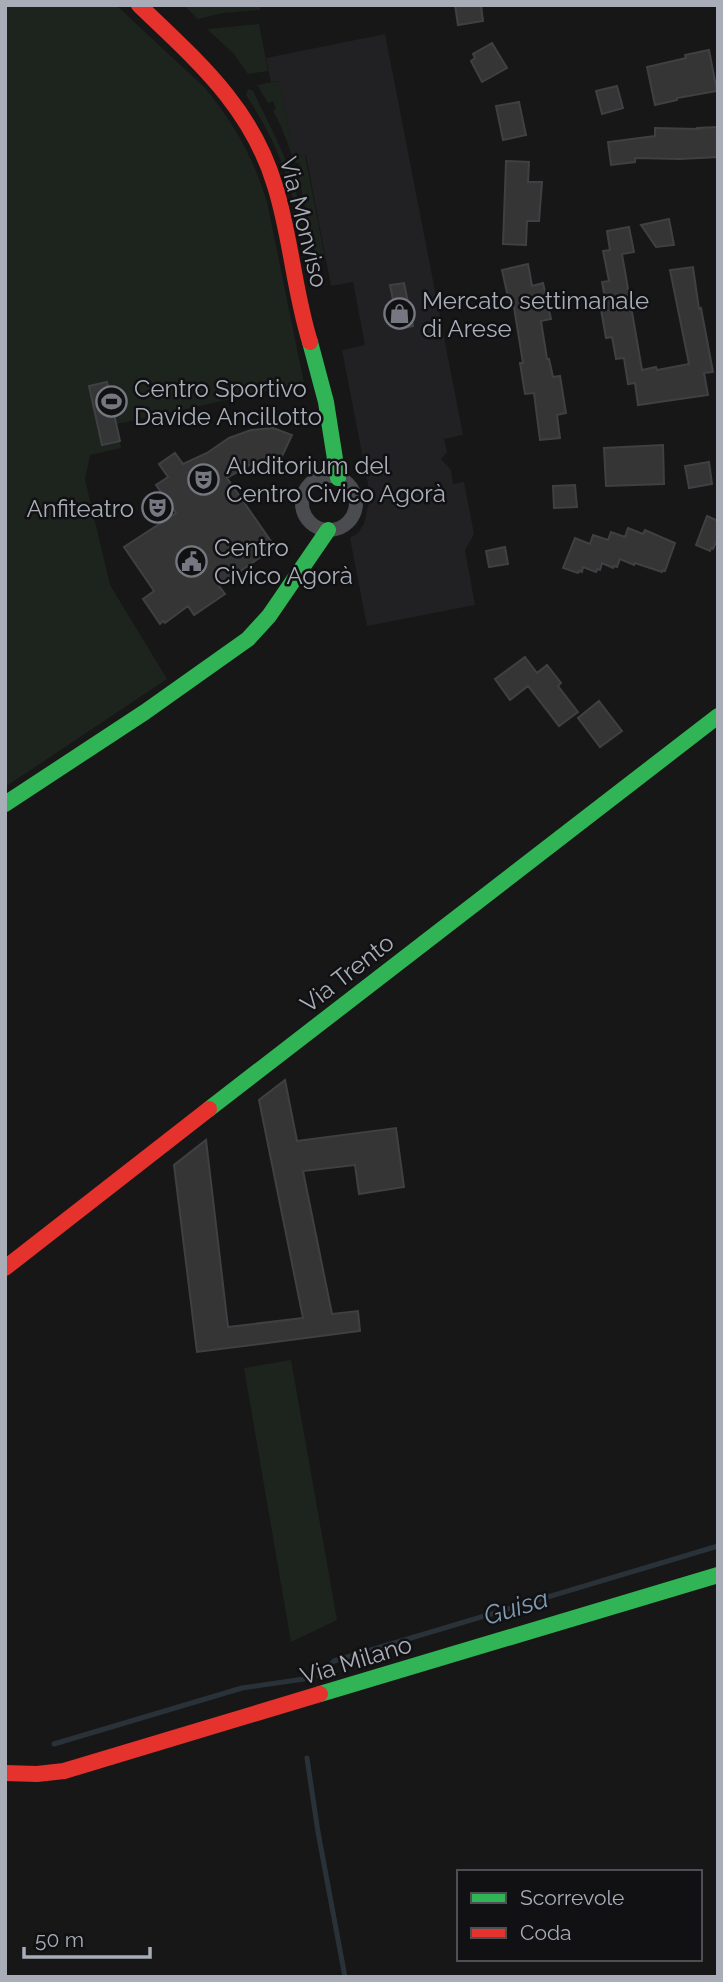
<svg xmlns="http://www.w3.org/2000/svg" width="723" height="1982" font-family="Raleway,sans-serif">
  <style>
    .built { fill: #212123 }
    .green { fill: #1d241e }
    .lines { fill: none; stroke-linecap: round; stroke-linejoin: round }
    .stream { stroke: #2a3239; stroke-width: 5 }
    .building { fill: #353536; stroke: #3f4043; stroke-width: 2 }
    .street { stroke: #4b4c50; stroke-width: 14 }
    .fast { stroke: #30b455; stroke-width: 16 }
    .jam { stroke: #e5322d; stroke-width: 16 }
    .labels { text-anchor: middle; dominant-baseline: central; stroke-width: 5; stroke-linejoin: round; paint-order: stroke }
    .street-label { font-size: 24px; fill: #a8adb8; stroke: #111113 }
    .poi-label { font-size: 24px; fill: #a8adb8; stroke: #111113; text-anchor: start }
    .water-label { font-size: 26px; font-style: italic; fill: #7f9bb3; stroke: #111113 }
  </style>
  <rect width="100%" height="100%" fill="#171717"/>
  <path class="built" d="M385 34 463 435 444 439 447 452 441 459 451 470 453 484 464 482 474 534 465 550 475 605 367 626 350 538 358 533 364 524 369 502V490L342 350 365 345 353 282 331 286 306 155 294 157 279 81 271 82 266 58Z"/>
  <path class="green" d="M5 5H116L205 88C235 125 253 157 267 202L304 383 117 424 121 448 90 455 85 479 110 585 167 679 5 787Z
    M184 5H260V10L223 13 198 19Z
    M259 24 268 71 248 74 234 54 207 29Z
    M279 81 294 156 305 155 325 258 317 260 297 170 300 169 299 163H295C288 145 283 128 273 111L276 109 273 101 268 103 257 85Z
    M248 89 253 91C272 131 298 175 300 220H298C289 173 272 134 246 95Z
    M291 1360 337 1620 291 1642 244 1368Z"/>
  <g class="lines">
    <path class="stream" d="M319 1676 334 1661 718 1546
      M54 1744 242 1688 304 1679
      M307 1758 318 1832 345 1977"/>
  </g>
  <path class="building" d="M455 5H481L483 21 458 25Z
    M492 43 507 68 482 82 471 61 475 58 473 54Z
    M709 50 717 91 677 98V100L655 105 647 67 686 58 685 55Z
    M617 86 623 108 602 114 596 91Z
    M519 102 526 135 503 140 496 106Z
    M718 127V157L680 159 635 158V162L611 165 608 142 655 136V128L699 129 698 128Z
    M506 161 529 162 528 182H542L539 221H527L526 245 503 244Z
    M669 219 674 245 656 247 641 225Z
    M629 227 634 252 622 254 642 370 656 367 657 370 689 364 670 270 693 267 699 309 701 308 713 372 704 373 708 395 638 405 635 383 628 384 624 358 616 359 612 337 606 338 600 304 606 303 602 282 609 281 603 251 610 250 607 231Z
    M528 264 532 286 543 283 551 319 541 321 547 359H549L553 377 560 376 566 413 557 415 560 438 540 440 534 393 525 394 520 363H523L513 301 509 302 502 270Z
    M404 283 413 326 399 329 390 285Z
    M107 382 120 441 102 445 89 386Z
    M273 428 292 435 276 469 262 463H253L227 478 275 547 219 586 225 594 194 615 188 606 165 623 163 621 160 624 143 599 154 591 124 547 176 513 156 485 168 477 159 464 175 453 183 464 207 453 229 438 251 430Z
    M663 445 664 484 606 486 604 448Z
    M709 462 712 484 689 488 685 466Z
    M575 485 577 507 554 508 553 486Z
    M707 516 718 521V538L713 549 711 548 710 551 696 545Z
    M628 528 643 534 645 530 675 543 665 571 663 570 662 572 635 563 634 565 620 559 617 567 614 566 613 568 602 563 600 570 597 569 596 572 583 567 582 572 579 571 578 573 563 568 575 538 590 544 593 535 608 540 611 532 625 537Z
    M505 547 508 564 489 567 486 551Z
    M525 657 537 673 547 665 561 683 558 686 578 712 559 726 528 686 510 700 495 679Z
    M599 701 622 731 600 747 578 718Z
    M285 1080 297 1141 396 1128 404 1187 359 1194 355 1165 303 1171 332 1314 358 1311 360 1331 197 1352 174 1165 206 1140 228 1327 303 1318 259 1100Z"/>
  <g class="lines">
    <path class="street" d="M302 503a27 27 0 1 1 54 0a27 27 0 1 1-54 0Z"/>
    <path class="fast" d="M310 342 326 402 338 478
      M5 804 145 712 248 639 269 616 328 530
      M209 1109 718 716
      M320 1694 718 1575"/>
    <path class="jam" d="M139 5C197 61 251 106 275 186 291 237 294 291 310 342
      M5 1268 209 1109
      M5 1773 37 1774 64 1771 320 1694"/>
  </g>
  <defs>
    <symbol id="shop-ring" viewBox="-11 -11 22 22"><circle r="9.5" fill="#111113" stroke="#757880" stroke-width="1.5"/><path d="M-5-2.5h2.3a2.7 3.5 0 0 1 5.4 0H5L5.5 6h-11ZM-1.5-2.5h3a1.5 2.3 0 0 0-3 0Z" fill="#757880"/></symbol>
    <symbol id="stadium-ring" viewBox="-11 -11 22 22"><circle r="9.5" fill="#111113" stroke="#757880" stroke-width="1.5"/><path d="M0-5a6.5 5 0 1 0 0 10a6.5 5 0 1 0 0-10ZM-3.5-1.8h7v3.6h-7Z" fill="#757880"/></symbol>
    <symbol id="theatre-ring" viewBox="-11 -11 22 22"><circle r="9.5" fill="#111113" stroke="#757880" stroke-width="1.5"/><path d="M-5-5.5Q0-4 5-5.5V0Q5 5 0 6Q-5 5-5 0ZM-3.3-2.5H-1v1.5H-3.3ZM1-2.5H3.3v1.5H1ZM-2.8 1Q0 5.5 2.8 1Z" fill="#757880"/></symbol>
    <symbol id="civic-ring" viewBox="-11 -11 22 22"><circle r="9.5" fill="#111113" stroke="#757880" stroke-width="1.5"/><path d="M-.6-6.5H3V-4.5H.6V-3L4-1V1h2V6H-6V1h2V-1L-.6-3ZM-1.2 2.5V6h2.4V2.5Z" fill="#757880"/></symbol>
  </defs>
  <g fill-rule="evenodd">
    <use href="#shop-ring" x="382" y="296" width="35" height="35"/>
    <use href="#stadium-ring" x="94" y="384" width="35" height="35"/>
    <use href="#theatre-ring" x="186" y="462" width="35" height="35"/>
    <use href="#theatre-ring" x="140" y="490" width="35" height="35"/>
    <use href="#civic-ring" x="174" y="544" width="35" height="35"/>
  </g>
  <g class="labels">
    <g class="street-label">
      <text transform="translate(304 222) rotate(76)">Via Monviso</text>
      <text transform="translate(347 973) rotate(-38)">Via Trento</text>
      <text transform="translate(356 1660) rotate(-17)">Via Milano</text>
    </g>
    <g class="poi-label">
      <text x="422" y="300">Mercato settimanale<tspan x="422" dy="28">di Arese</tspan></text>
      <text x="134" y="388">Centro Sportivo<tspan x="134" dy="28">Davide Ancillotto</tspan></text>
      <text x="226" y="465">Auditorium del<tspan x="226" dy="28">Centro Civico Agorà</tspan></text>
      <text x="134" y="508" text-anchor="end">Anfiteatro</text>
      <text x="214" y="547">Centro<tspan x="214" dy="28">Civico Agorà</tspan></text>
    </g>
    <g class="water-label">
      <text transform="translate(516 1607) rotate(-17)">Guisa</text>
    </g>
  </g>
  <rect width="723" height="1982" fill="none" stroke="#a8adb8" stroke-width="14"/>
  <rect x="457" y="1870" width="245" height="91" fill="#111113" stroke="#4d4f55" stroke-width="2"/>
  <rect x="471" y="1893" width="35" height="10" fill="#30b455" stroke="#4d4f55" stroke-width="2"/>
  <text x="520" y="1905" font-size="21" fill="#a8adb8">Scorrevole</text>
  <rect x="471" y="1928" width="35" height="10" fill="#e5322d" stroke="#4d4f55" stroke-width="2"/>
  <text x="520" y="1940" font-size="21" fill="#a8adb8">Coda</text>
  <path d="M24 1947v10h126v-10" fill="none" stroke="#a8adb8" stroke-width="3.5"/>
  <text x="35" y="1947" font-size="21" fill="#a8adb8" stroke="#111113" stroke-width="5" paint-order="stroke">50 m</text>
</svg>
